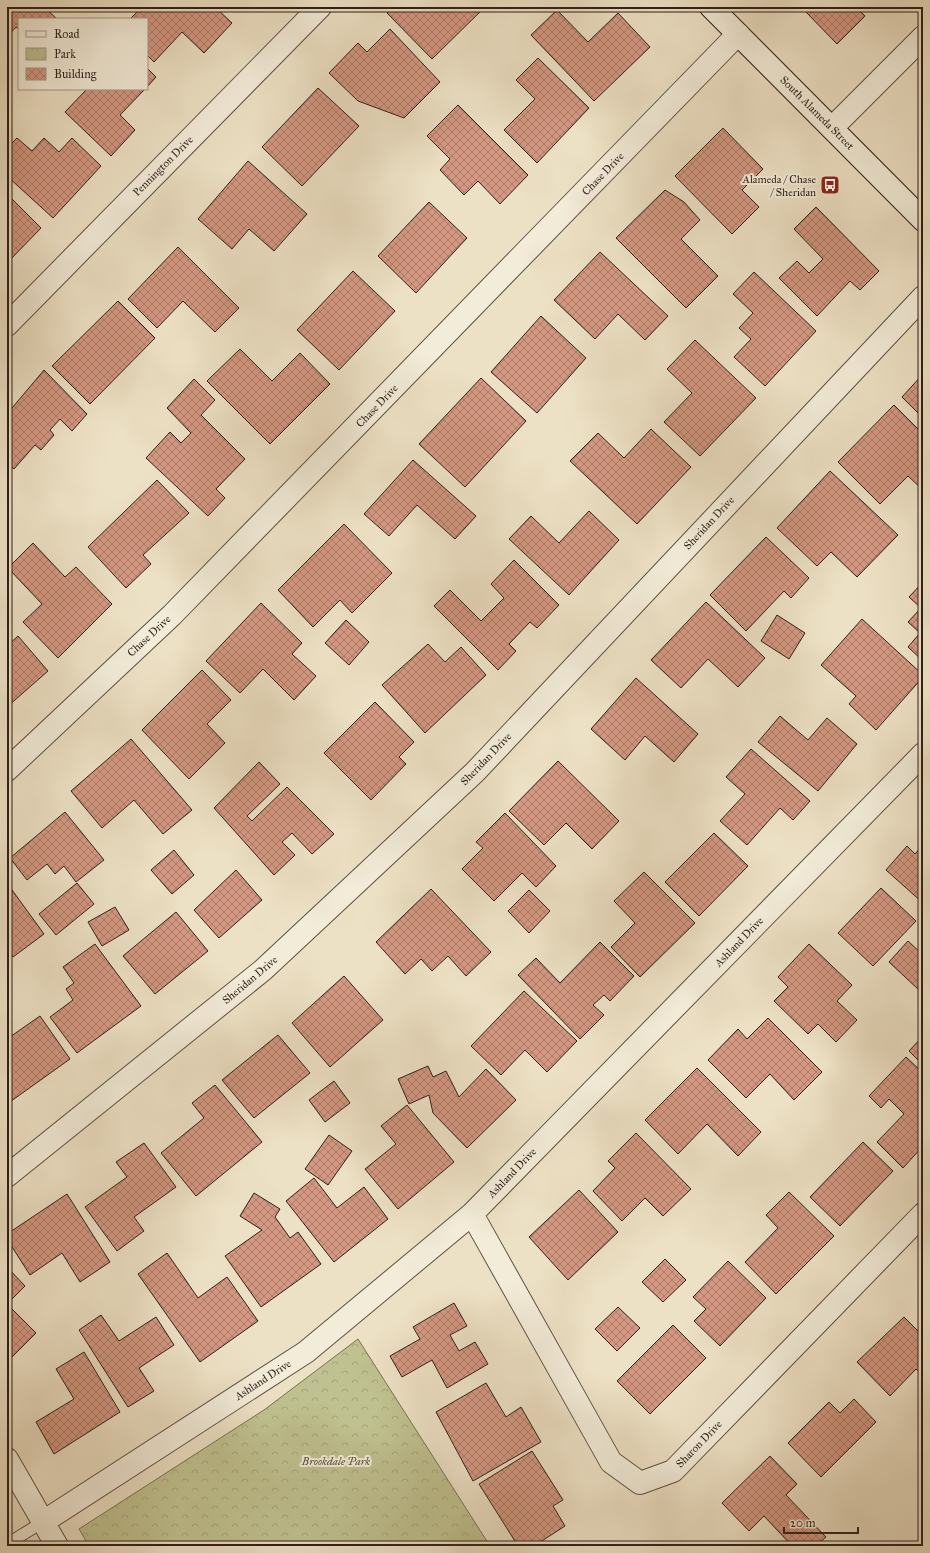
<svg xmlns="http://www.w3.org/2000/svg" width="930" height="1553" font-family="'IM FELL Great Primer',serif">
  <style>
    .park { fill: url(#park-crowns); stroke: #777054 }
    .building { fill: url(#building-cross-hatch); stroke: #2e1f19 }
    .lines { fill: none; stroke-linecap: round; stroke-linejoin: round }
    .lane-casing { stroke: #5e5044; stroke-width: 13 }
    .street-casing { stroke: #5e5044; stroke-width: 24 }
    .secondary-casing { stroke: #2e1f19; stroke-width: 24 }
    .lane { stroke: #f3ecd9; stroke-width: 11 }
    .street { stroke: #f3ecd9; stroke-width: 22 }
    .secondary { stroke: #f3ecd9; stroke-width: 22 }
    .labels { text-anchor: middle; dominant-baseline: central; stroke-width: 4; stroke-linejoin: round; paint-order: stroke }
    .street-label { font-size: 11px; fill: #2e1f19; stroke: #f3ecd9 }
    .poi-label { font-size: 11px; fill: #2e1f19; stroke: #f3ecd9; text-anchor: end }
    .park-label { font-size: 11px; font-style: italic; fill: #5a503d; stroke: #f3ecd9 }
  </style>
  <defs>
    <pattern id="park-crowns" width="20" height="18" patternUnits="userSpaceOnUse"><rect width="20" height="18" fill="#c0c190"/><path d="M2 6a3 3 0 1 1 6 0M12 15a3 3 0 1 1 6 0" fill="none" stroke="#a5a57c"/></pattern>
    <pattern id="building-cross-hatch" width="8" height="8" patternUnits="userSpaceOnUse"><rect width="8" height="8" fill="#d49882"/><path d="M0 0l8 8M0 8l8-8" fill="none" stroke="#ac7b6a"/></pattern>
  </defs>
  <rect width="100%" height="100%" fill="#ede1c5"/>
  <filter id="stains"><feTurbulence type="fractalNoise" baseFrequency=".005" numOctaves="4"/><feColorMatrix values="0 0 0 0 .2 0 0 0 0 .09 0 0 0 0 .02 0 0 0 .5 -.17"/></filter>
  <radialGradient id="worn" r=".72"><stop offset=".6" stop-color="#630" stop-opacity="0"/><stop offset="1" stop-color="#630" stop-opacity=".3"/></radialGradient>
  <path class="park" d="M358 1339 490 1546H89L79 1529 264 1410Z"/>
  <path class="building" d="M7 7H44L57 19H19V29L16 27 7 37Z
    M142 7H215L232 23 204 53 182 32 154 62 147 55V19H130Z
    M392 7H485L432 59 387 13Z
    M808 7H856L865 16 837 44 804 10Z
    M557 10 588 42 618 13 650 47 594 101 531 35Z
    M390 29 440 82 404 118 358 101 329 73 358 43 367 52Z
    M538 58 589 108 537 163 504 130 535 99 516 80Z
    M147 68 156 77 147 87Z
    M318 88 359 126 302 186 262 147Z
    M87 89H145L120 115 135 130 111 156 65 112Z
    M458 105 528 175 500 204 478 181 464 195 440 170 450 159 427 136Z
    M723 128 763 169 742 190 759 207 732 234 675 176Z
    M17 138 32 151 44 138 59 152 72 138 101 166 53 218 7 176V148Z
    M248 161 307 214 274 251 249 229 232 249 198 219Z
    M665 190 684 202 700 220 681 239 718 276 686 308 616 238Z
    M7 194 41 228 7 263Z
    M429 202 467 238 416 293 378 256Z
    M816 207 879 271 860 290 850 281 817 316 779 278 797 261 809 273 823 259 794 229Z
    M178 247 239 308 215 332 183 301 157 328 128 299Z
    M600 252 668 316 645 340 618 314 595 339 554 300Z
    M353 271 395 311 339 370 297 330Z
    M754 272 816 331 765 386 734 357 751 339 739 328 753 313 733 294Z
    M118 301 155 338 90 404 52 366Z
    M541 316 586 358 537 413 491 372Z
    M695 340 756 398 700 456 664 422 692 393 667 369Z
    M240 349 272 381 300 353 330 384 270 444 207 381Z
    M44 370 87 414 72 431 60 419 50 430 54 435 41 450 35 445 14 469 7 462V414Z
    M923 374V418L902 397Z
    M481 378 526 421 465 487 419 444Z
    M194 379 215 400 201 415 245 459 216 489 225 498 208 516 146 458 170 432 181 443 191 433 167 408Z
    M894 405 923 434V490L908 476 880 504 838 462Z
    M651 429 691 467 637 524 570 461 598 433 624 458Z
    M413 460 476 516 455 539 417 505 389 536 364 514Z
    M830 471 898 535 857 577 831 552 817 566 777 528Z
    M7 478 12 482 7 487Z
    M157 480 189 513 143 555 151 564 126 588 88 547Z
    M589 511 619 540 569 595 509 539 531 516 559 543Z
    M344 524 392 573 352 613 340 600 313 627 278 590Z
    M766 537 809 578 791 598 784 591 746 631 710 595Z
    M33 543 65 577 76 567 112 604 58 658 23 622 42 604 8 568Z
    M514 560 559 605 537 628 530 622 509 644 516 651 498 670 434 606 450 590 481 621 504 598 491 584Z
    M923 582V661L908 647 920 633 908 622 921 608 909 597Z
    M706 602 765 658 738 687 708 659 681 688 651 660Z
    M261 603 302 643 292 654 316 676 294 700 263 669 240 693 206 661Z
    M777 615 805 633 789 659 761 641Z
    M862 619 923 675V677L876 730 849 704 856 696 821 665Z
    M346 620 369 642 349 665 325 643Z
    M18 636 48 671 7 707V646Z
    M428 644 445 662 461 647 486 675 425 733 382 685Z
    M202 670 231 700 207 724 225 743 189 779 142 730Z
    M636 678 698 734 674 762 645 736 625 760 591 729Z
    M375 702 414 742 399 757 406 764 371 800 324 753Z
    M780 716 808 740 827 718 857 744 818 791 758 742Z
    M131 739 192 810 163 834 134 800 102 828 71 791Z
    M751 749 810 801 793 820 780 808 747 845 720 821 745 794 726 777Z
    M558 761 619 821 592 849 566 823 544 845 509 811Z
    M259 762 280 784 247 816 252 821 287 787 334 834 312 854 292 833 282 842 295 855 274 875 214 808Z
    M65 812 104 860 76 882 64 866 55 874 47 864 27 880 10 858Z
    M505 813 556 866 536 887 522 873 494 901 462 869 483 848 476 842Z
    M714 833 748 866 699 916 665 882Z
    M923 845V903L886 870 907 846 915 854Z
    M174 850 194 875 172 894 151 870Z
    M236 870 262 900 219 938 194 910Z
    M644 872 695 923 640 977 611 947 635 923 614 901Z
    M7 883 44 934 13 957 7 948Z
    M77 883 94 904 56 935 39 914Z
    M881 888 916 921 873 966 838 933Z
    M431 889 491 952 466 976 448 956 432 971 421 959 405 974 376 942Z
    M529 890 550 911 529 933 508 911Z
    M115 907 129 930 102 946 88 922Z
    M176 912 208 951 155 994 123 956Z
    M908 941 923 955V987L920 991 889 962Z
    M600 942 634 976 610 1001 604 995 593 1005 604 1015 580 1039 518 975 536 958 560 983Z
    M95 944 141 1006 77 1053 50 1017 73 1000 66 989 74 983 63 967Z
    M809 944 852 985 837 1001 857 1020 836 1042 818 1024 808 1034 774 1001 788 987 778 977Z
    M344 976 383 1020 330 1067 292 1023Z
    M524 991 577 1041 547 1072 525 1050 501 1075 471 1046Z
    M40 1016 70 1059 7 1104V1039Z
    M768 1018 822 1072 794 1100 770 1074 746 1098 708 1060 738 1029 747 1039Z
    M278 1035 310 1073 254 1118 222 1080Z
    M923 1036V1065L909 1051Z
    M906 1057 923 1073V1146L903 1168 877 1142 904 1114 889 1099 881 1108 869 1096Z
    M428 1066 433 1077 446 1071 459 1097 486 1069 516 1100 467 1148 433 1113 429 1095 409 1104 398 1079Z
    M697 1068 761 1132 738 1156 707 1124 678 1154 645 1120Z
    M334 1081 350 1103 325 1122 309 1100Z
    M215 1085 262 1142 196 1196 161 1153 204 1118 192 1103Z
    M407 1105 454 1162 398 1209 365 1169 396 1144 381 1126Z
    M636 1133 691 1189 663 1216 645 1198 622 1221 593 1191 615 1168 608 1161Z
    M329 1135 352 1151 328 1185 305 1169Z
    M863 1142 893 1171 840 1226 810 1197Z
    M144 1143 176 1187 134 1217 144 1231 117 1251 85 1207 127 1177 116 1162Z
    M314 1178 337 1208 364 1187 388 1219 334 1262 286 1201Z
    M579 1190 618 1232 568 1280 529 1237Z
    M789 1192 834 1236 776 1294 745 1262 778 1228 766 1215Z
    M254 1193 280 1209 275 1217 290 1238 298 1232 321 1264 261 1307 225 1256 262 1230 240 1216Z
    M67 1194 110 1262 80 1282 62 1253 30 1275 7 1239V1234Z
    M167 1253 198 1298 227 1277 258 1321 200 1362 138 1274Z
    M665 1259 686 1280 663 1302 642 1282Z
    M728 1261 766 1298 720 1346 694 1321 706 1309 693 1297Z
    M7 1267 25 1286 7 1304 36 1333 12 1357 7 1352Z
    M454 1303 467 1326 450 1335 459 1351 475 1342 488 1364 447 1388 432 1360 402 1377 390 1356 420 1339 413 1327Z
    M618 1307 640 1328 617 1351 595 1329Z
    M101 1315 119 1341 156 1317 174 1345 139 1368 154 1391 128 1407 79 1330Z
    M904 1317 923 1336V1376L916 1369 890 1396 857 1362Z
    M673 1325 706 1358 650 1414 617 1381Z
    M84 1352 120 1412 54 1454 36 1422 74 1399 56 1369Z
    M486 1383 506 1417 521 1407 541 1442 473 1481 436 1412Z
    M854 1399 876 1422 821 1477 788 1443 829 1402 840 1413Z
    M532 1451 563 1500 553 1506 565 1526 534 1546H518L479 1484Z
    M770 1456 797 1484 786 1495 826 1537 816 1546H792L764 1516 749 1531 722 1503Z"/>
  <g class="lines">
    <defs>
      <path id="lane" d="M7 1544 43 1522"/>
      <path id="street" d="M832 128 923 37
        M7 325 320 7
        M7 770 172 615 738 34
        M7 1176 263 970 475 772 923 297
        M472 1214 611 1462 640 1483 673 1471 923 1214
        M7 1459 57 1546
        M43 1522 306 1352 472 1214 923 754"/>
      <path id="secondary" d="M711 7 923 220"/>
    </defs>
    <use href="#lane" class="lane-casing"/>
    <use href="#street" class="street-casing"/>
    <use href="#secondary" class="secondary-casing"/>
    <use href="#lane" class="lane"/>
    <use href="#street" class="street"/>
    <use href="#secondary" class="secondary"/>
  </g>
  <defs>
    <symbol id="bus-square" viewBox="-11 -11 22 22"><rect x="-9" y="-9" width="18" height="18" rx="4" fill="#8f2418" stroke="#f3ecd9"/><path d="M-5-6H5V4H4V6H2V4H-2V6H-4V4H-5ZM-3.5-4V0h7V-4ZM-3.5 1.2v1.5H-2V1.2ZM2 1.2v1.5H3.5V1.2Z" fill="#fff"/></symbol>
  </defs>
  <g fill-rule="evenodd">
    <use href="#bus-square" x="819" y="174" width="22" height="22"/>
  </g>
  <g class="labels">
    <g class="street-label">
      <text transform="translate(817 113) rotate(45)">South Alameda Street</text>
      <text transform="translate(163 166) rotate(-45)">Pennington Drive</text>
      <text transform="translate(603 174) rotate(-46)">Chase Drive</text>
      <text transform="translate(377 406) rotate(-46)">Chase Drive</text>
      <text transform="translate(709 523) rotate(-47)">Sheridan Drive</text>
      <text transform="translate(149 636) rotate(-43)">Chase Drive</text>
      <text transform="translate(486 759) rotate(-46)">Sheridan Drive</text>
      <text transform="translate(739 942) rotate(-46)">Ashland Drive</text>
      <text transform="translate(250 980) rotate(-40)">Sheridan Drive</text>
      <text transform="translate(512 1173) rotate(-46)">Ashland Drive</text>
      <text transform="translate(263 1380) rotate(-33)">Ashland Drive</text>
      <text transform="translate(699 1444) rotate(-46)">Sharon Drive</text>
    </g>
    <g class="poi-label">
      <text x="816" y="179">Alameda / Chase<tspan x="816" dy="13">/ Sheridan</tspan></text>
    </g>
    <g class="park-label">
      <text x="336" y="1461">Brookdale Park</text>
    </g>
  </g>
  <rect width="930" height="1553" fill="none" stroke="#ede1c5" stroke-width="24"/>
  <rect x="8" y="8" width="914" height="1537" fill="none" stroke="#2e1f19" stroke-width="2"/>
  <rect x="12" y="12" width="906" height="1529" fill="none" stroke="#2e1f19"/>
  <rect x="18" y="18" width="130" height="72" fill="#f3ecd9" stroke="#a49a8c"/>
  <rect x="26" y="31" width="20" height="6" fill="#f3ecd9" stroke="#a49a8c"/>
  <text x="54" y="38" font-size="12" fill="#2e1f19">Road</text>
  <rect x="26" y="48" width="20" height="12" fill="url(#park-crowns)" stroke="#a49a8c"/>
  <text x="54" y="58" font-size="12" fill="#2e1f19">Park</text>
  <rect x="26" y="68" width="20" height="12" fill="url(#building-cross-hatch)" stroke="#a49a8c"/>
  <text x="54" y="78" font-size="12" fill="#2e1f19">Building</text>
  <path d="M784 1527v6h74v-6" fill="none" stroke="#2e1f19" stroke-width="2"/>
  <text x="790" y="1527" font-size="12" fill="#2e1f19" stroke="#f3ecd9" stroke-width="3" paint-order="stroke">20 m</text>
  <rect width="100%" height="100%" filter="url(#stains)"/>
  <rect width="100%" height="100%" fill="url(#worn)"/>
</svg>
